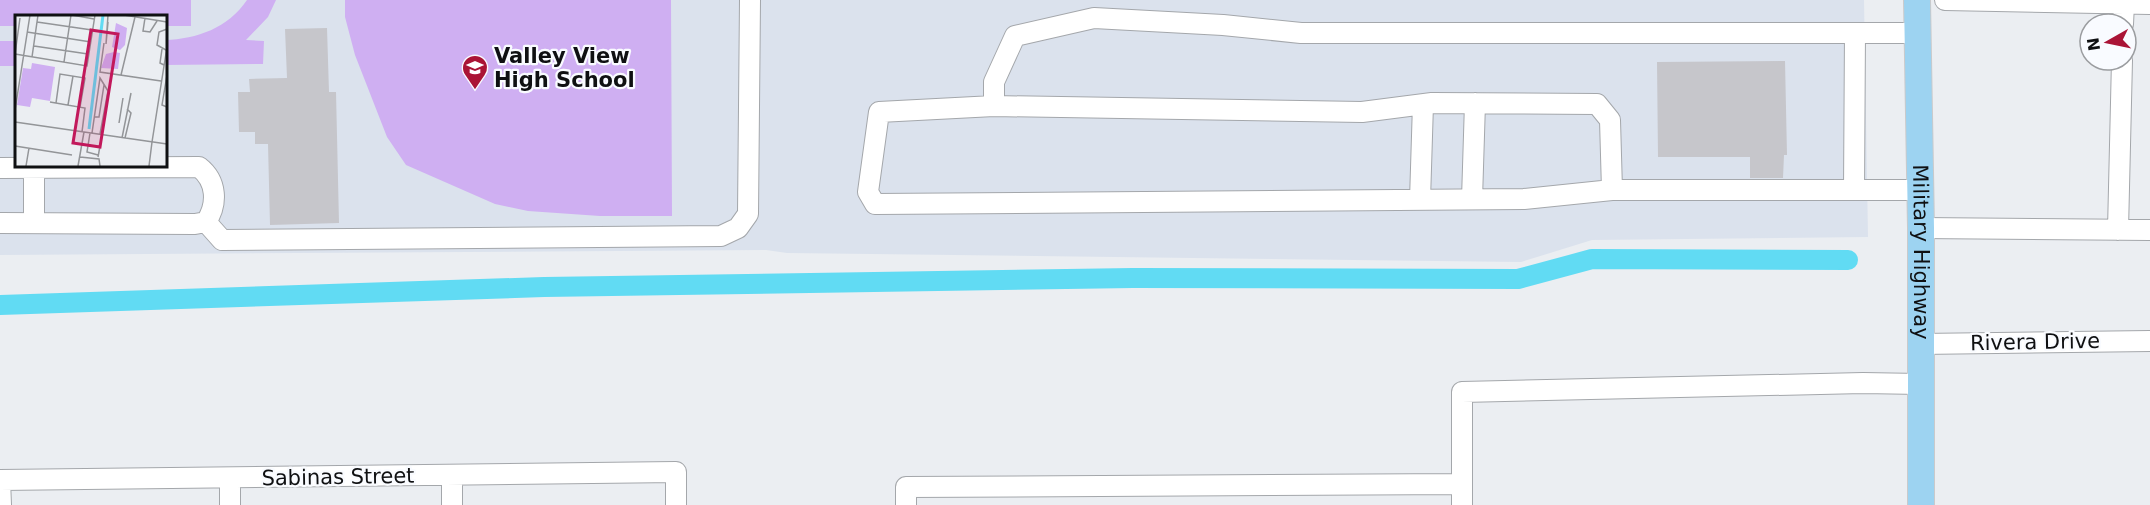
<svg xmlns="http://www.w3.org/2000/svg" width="2150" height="505" font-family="'DejaVu Sans',sans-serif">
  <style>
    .built { fill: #dbe2ed; fill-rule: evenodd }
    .green { fill: #cfaff2 }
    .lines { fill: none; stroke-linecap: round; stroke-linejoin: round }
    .canal { stroke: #61dbf3; stroke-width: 20 }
    .building { fill: #c6c6cb }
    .minor-casing { stroke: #a4a7ab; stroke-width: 22 }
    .major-casing { stroke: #cacacb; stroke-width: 28 }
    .minor { stroke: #fff; stroke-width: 20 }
    .major { stroke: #9dd3f1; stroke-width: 26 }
    .labels { text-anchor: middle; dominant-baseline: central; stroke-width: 4.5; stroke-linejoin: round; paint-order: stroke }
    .poi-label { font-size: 21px; font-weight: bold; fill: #0f1012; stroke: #f9fbff; text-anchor: start }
    .street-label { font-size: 21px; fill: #0f1012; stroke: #f9fbff }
    .inset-river { fill: none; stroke: #61dbf3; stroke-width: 3 }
    .inset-road { fill: none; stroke: #939598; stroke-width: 1.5 }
    .view { fill: #c2185b; fill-opacity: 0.15; stroke: #c2185b; stroke-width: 3 }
    .inset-edge { fill: none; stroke: #0f1012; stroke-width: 3 }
  </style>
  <rect width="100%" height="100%" fill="#ebeef2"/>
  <path class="built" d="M0 0H1864L1868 237 1592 240 1521 262 787 253 766 250 0 255ZM16 16H165V165H16Z"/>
  <path class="green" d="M0 0H191V26H165V16H16V26H0Z
    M247 0H276L268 17 246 40 264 41 263 64 165 65V40C197 39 228 28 247 0Z
    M345 0H671L672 216H600L528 211 495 204 406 165 387 137 355 55 345 17Z
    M0 41H16V66H0Z"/>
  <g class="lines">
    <path class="canal" d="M0 305 544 287 1133 278 1518 279 1592 259 1848 260"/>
  </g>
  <path class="building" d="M327 28 329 92H336L339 223 270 225 268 144H255V132H239L238 92H250L249 79 287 78 285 29Z
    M1785 61 1787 155H1784L1783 178H1750V157H1658L1657 62Z"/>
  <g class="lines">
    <defs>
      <path id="minor" d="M1945 0 2150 4
        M2123 24 2124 4
        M1917 33H1301L1223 25 1094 18 1015 36 994 82V106L879 112 868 192 875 204 1524 199 1612 190H1920
        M994 106 1362 112 1432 103 1597 104 1610 120 1612 190
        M0 168 199 167C217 181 218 204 206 222L195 224 0 223
        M34 168V223
        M1854 190 1855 33
        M1472 199 1475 103
        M1420 200 1423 104
        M206 222 222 240 721 236 738 228 748 214 750 0
        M1921 228 2150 230
        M2118 230 2122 60
        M1920 344 2150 341
        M452 475V505
        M230 478V505
        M0 480 676 472V505
        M0 480 1 505
        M906 505V487L1462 484
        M1462 505V392L1863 383 1920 384"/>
      <g id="major">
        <path id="s1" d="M1917 0 1921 228V505"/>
      </g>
    </defs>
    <use href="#minor" class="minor-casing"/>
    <use href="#major" class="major-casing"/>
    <use href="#minor" class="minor"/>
    <use href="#major" class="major"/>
  </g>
  <defs>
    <symbol id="school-pin" viewBox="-11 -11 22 30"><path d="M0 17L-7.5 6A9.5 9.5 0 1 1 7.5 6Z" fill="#aa1436" stroke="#f9fbff"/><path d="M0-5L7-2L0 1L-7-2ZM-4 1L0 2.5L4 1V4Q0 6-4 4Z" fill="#fff"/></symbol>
  </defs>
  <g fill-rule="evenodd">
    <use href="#school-pin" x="460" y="53" width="30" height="40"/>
  </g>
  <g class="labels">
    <g class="poi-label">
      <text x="494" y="56">Valley View<tspan x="494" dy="24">High School</tspan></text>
    </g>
    <g class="street-label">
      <text stroke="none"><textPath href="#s1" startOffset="252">Military Highway</textPath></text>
      <text transform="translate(2035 342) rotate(-1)">Rivera Drive</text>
      <text transform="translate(338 477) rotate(-1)">Sabinas Street</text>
    </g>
  </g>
  <g transform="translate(15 15)">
    <rect width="152" height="152" fill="#ebeef2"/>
    <path d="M101 8 112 13 110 30 105 35 97 32ZM99 37 105 38 103 54 86 53 91 39ZM17 48 40 52 35 86 17 83 15 92 2 90 8 53 16 54Z" fill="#cfaff2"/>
    <path class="inset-river" d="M74 114 88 0"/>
    <path class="inset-road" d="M57 0 79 4M109 0 152 7M130 3 128 16 135 17 142 6M22 7 77 15M93 7 91 29 93 0M12 17 76 27M89 28 85 57 146 66M19 31 73 39M147 34 145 48 149 50M151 35 142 30 144 17 152 14M0 39 72 51 80 0M0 39 5 3M17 42 23 0M49 47 56 0M106 60 120 2M152 60 147 90 152 92M35 87 70 93 67 117M41 88 45 59 70 63 65 92M53 90 58 61M0 95 15 0M79 102H84L89 70M0 107 152 129M104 108 108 83M75 118 72 137 83 140M77 118 85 63 93 76 85 119M107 123 116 78M110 123 116 98 112 94M137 127 152 32M0 131 57 140M65 142 84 144 85 151M83 142 87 120M11 151 14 133M63 151 69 117M134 151 137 127"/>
    <path class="view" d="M76 15 103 19 85 132 58 128Z"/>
    <rect width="152" height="152" class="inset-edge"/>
  </g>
  <g transform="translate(2108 42) rotate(261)"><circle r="28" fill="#f9fbff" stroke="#9b9da0" stroke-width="1.5"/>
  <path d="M0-4.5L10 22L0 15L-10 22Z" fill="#aa1436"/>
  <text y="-9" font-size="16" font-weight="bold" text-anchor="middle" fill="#0f1012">N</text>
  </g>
</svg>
